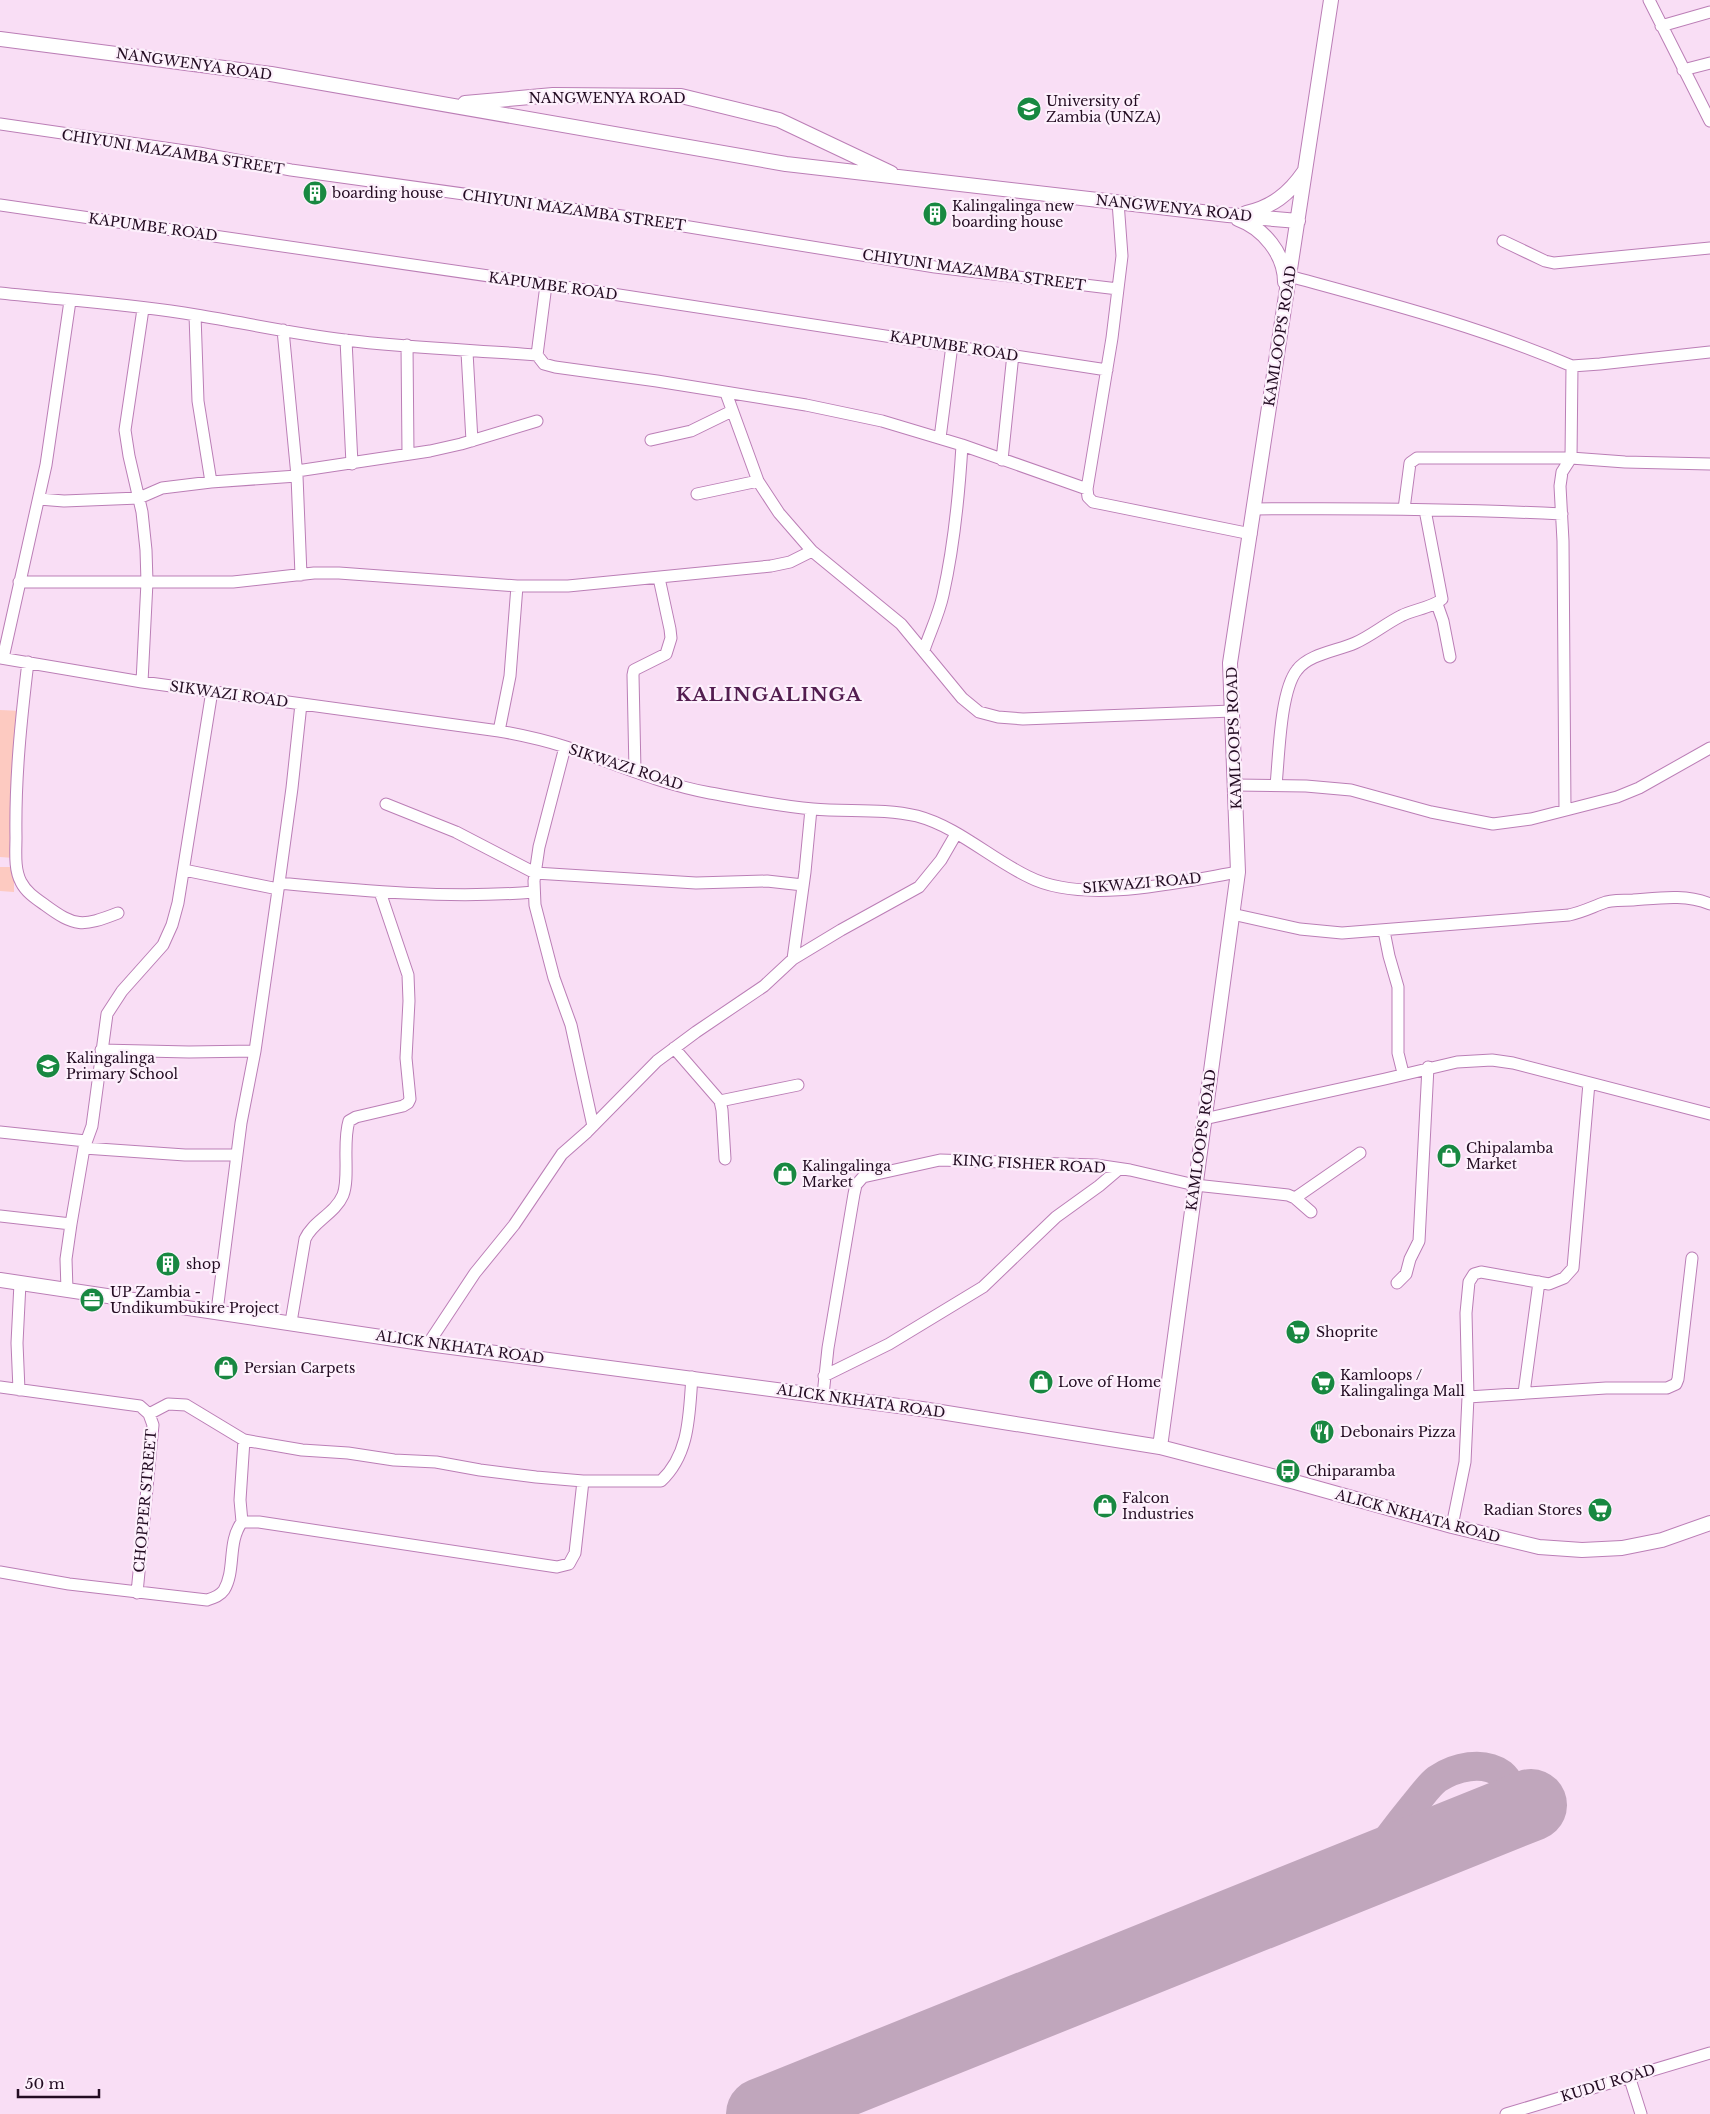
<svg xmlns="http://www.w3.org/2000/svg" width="1710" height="2114" font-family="'Libre Baskerville',serif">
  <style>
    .green { fill: #fdcac1 }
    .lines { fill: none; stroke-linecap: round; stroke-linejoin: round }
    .taxiway { stroke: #c0a6bc; stroke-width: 29 }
    .runway { stroke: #c0a6bc; stroke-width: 72 }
    .minor-casing { stroke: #bb7eb6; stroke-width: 13 }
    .major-casing { stroke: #bb7eb6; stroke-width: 16 }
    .minor { stroke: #fff; stroke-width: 11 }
    .major { stroke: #fff; stroke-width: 14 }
    .labels { text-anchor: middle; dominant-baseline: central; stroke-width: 4.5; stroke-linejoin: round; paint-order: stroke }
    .street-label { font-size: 14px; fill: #230c22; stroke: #fdf0fc }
    .poi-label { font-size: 14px; fill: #230c22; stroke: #fdf0fc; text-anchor: start }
    .district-label { font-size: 19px; font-weight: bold; letter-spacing: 1px; fill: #531d50; stroke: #fdf0fc }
  </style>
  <rect width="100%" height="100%" fill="#f9def5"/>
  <path class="green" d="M0 710 22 711 14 858 0 857Z
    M0 867H14V892L0 891Z"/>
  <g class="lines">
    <path class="taxiway" d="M1363 1873C1379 1850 1396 1827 1414 1805 1421 1797 1428 1786 1437 1779 1455 1767 1483 1760 1502 1774 1513 1783 1514 1800 1510 1813"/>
    <path class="runway" d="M762 2114 1531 1805"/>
    <defs>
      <path id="minor" d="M1649 0 1710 121
        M1661 26 1710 12
        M1683 70 1710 63
        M0 124 199 153 291 170 622 216 935 267 1118 289
        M1118 202 1122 256 1112 338 1087 489 1088 497 1093 502 1251 534
        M0 205 606 293 1107 370
        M1503 241 1545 261 1554 263 1710 248
        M1289 276C1384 302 1481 327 1572 366L1571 458 1562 472 1560 486 1563 541 1565 810
        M546 285 537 355 544 364 555 367 657 381 806 405 882 421 962 445 1087 489
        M0 293C65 300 131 304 196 315 245 323 295 334 345 340 409 348 473 350 537 355
        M195 315 198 401 211 482
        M283 330 297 476 301 575
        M346 340 352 464
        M407 345 408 454
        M467 352 472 441
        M1572 366 1600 364 1710 352
        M726 393 758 481 779 513 812 551 901 624 962 698 979 712 998 717 1023 719 1232 711
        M940 438 952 345
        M651 440 691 431 732 411
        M1002 460 1013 354
        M297 471 430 451 461 444 537 421
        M697 494 758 481
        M39 499 64 501 139 498 162 488 211 482 297 476
        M1255 509C1357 508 1460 509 1562 514
        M1404 509 1410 463 1417 458H1571L1625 462 1710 464
        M19 582H233L314 573H339L517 586H568L771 566 790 562 812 551
        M1437 604 1443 621 1450 657
        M924 650C930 632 939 614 943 595 954 546 959 496 962 445
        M0 658 142 682 499 731C522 735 544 740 566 747 614 763 660 784 710 793 744 799 779 806 813 809 847 812 884 808 917 816 958 827 991 859 1029 877 1084 905 1180 882 1238 872
        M3 658 46 465 70 301
        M28 662C21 720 15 778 16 837 16 851 14 869 21 882 26 892 35 898 45 905 75 927 82 927 118 913
        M142 682 147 582 146 550 142 512 129 456 125 430 143 309
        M499 731 510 676 517 586
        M565 747 539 847 534 881 535 905 554 978 571 1025 593 1126
        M635 771 633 675 634 670 666 654 671 638 670 629 659 578
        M1236 785 1306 786 1351 790 1431 812 1493 824 1531 819 1617 797 1639 788 1710 748
        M1276 785C1279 757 1280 691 1297 670 1309 654 1337 651 1355 643 1371 636 1385 624 1401 616 1412 610 1434 607 1442 599L1425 510
        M386 804 456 832 535 873 696 883 767 881 803 885
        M184 870 278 889
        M279 883C364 891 449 899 534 892
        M1232 914 1300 929 1342 933 1569 915C1583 912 1592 907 1606 902 1614 900 1624 900 1633 900 1660 898 1685 894 1710 904
        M1384 931 1389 956 1398 987V1053L1403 1073
        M793 959 805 872 811 809
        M674 1048 720 1101 722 1110 725 1159
        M101 1050 189 1052 255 1051
        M720 1101 798 1085
        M1204 1119 1385 1079 1457 1062 1492 1060 1513 1063 1710 1114
        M0 1132 86 1141
        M84 1148 185 1155H237
        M1295 1198 1360 1153
        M0 1216 71 1224
        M1397 1283 1406 1274 1410 1259 1419 1241 1428 1067
        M67 1290 66 1259 71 1224 84 1148 92 1126 107 1014 122 991 163 945 172 925 178 903 212 691
        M217 1311 241 1123 255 1051 279 883 292 788 301 704
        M291 1322 305 1239C313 1221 335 1214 343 1195 350 1177 342 1143 349 1121L356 1117 403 1106 408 1103 410 1099 406 1058 409 1001 408 975 380 892
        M428 1344 475 1273 514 1225 562 1154 587 1132 657 1061 696 1032 764 986 793 959 841 930 919 887 941 860 956 834
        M824 1376 889 1344 983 1287 1056 1217 1099 1186 1119 1169
        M0 1387 140 1406 149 1414 153 1425 137 1593
        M19 1390 17 1343 20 1283
        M1524 1393 1539 1282
        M823 1395 828 1348 854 1194 856 1185 863 1177 940 1160 1096 1165 1130 1170 1195 1185 1288 1195 1295 1198 1311 1212
        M1468 1397 1606 1388H1667L1676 1384 1678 1379 1692 1258
        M149 1414 168 1404 186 1405 244 1440
        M242 1522 240 1500 244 1440 302 1450 348 1453 394 1460 436 1462 480 1470 536 1477 583 1481H661C690 1454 689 1414 692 1377
        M1452 1526 1465 1462 1468 1397 1466 1313 1469 1282 1474 1274 1481 1272 1549 1284 1564 1278 1573 1268 1589 1083
        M0 1572 69 1584 207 1600C213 1598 220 1596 224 1590 236 1570 227 1542 242 1522H259L557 1567 569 1564 575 1553 583 1481
        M1629 2076 1641 2114
        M1506 2114 1710 2053"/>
      <path id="major" d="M0 39 271 74 786 164 1228 215 1298 221
        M465 103 553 95 681 96 779 120 891 173
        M1246 213C1272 207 1289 194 1304 172
        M1238 219C1263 228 1285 254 1285 282
        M0 1280 428 1344 922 1409 1160 1447 1295 1482 1452 1526 1539 1547 1582 1550 1622 1548 1662 1540 1710 1523
        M1160 1447 1238 872 1230 663 1331 0"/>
    </defs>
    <use href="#minor" class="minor-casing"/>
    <use href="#major" class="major-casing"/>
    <use href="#minor" class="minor"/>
    <use href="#major" class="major"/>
  </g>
  <defs>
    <symbol id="university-disc" viewBox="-11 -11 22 22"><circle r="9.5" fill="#188841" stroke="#fdf0fc"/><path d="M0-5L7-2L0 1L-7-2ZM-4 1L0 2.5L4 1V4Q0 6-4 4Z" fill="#fff"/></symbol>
    <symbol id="building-disc" viewBox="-11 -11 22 22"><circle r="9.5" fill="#188841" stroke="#fdf0fc"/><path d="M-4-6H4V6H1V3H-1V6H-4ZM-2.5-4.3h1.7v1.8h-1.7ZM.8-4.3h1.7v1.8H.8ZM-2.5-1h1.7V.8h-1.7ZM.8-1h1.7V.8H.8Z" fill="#fff"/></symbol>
    <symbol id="school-disc" viewBox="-11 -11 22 22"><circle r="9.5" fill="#188841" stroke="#fdf0fc"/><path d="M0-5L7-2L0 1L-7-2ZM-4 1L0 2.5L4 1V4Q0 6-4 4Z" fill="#fff"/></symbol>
    <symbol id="shop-disc" viewBox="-11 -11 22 22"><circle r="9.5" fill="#188841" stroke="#fdf0fc"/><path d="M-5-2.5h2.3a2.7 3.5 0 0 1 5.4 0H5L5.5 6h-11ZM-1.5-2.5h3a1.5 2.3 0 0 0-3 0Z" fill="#fff"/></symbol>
    <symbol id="office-disc" viewBox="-11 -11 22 22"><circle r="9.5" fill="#188841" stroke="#fdf0fc"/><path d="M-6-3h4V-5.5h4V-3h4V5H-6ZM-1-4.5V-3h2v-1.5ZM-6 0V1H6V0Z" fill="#fff"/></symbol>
    <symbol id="supermarket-disc" viewBox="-11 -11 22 22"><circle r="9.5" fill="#188841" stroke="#fdf0fc"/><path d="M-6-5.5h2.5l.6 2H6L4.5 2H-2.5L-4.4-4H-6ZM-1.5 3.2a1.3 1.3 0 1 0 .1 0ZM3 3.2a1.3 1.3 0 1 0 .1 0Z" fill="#fff"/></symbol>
    <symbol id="restaurant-disc" viewBox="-11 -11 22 22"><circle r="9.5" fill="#188841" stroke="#fdf0fc"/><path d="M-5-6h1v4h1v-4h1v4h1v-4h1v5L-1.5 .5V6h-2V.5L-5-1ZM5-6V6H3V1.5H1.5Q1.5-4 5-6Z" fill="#fff"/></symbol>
    <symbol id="bus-disc" viewBox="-11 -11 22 22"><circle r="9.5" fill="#188841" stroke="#fdf0fc"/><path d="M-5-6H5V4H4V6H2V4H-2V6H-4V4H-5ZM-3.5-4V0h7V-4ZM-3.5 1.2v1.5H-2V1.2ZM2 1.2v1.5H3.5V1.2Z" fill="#fff"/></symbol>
  </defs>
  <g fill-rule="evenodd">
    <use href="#university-disc" x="1015" y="95" width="28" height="28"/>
    <use href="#building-disc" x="301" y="179" width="28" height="28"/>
    <use href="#building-disc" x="921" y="200" width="28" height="28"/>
    <use href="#school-disc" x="34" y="1052" width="28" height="28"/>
    <use href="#shop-disc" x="1435" y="1142" width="28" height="28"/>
    <use href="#shop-disc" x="771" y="1160" width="28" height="28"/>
    <use href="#building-disc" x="154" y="1250" width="28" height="28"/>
    <use href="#office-disc" x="78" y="1286" width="28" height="28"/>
    <use href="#supermarket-disc" x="1284" y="1318" width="28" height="28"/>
    <use href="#shop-disc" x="212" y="1354" width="28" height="28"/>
    <use href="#shop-disc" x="1027" y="1368" width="28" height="28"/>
    <use href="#supermarket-disc" x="1309" y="1369" width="28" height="28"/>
    <use href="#restaurant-disc" x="1308" y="1418" width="28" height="28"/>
    <use href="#bus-disc" x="1274" y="1457" width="28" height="28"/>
    <use href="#shop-disc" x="1091" y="1492" width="28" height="28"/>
    <use href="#supermarket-disc" x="1586" y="1496" width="28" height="28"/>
  </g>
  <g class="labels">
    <g class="street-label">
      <text transform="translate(194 64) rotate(8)">NANGWENYA ROAD</text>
      <text x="607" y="98">NANGWENYA ROAD</text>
      <text transform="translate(173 152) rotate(9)">CHIYUNI MAZAMBA STREET</text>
      <text transform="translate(1174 208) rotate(6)">NANGWENYA ROAD</text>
      <text transform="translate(574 210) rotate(8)">CHIYUNI MAZAMBA STREET</text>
      <text transform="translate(153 227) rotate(8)">KAPUMBE ROAD</text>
      <text transform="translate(974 270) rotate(8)">CHIYUNI MAZAMBA STREET</text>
      <text transform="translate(553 286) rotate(8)">KAPUMBE ROAD</text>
      <text transform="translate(1280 336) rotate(-81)">KAMLOOPS ROAD</text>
      <text transform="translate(954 346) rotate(9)">KAPUMBE ROAD</text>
      <text transform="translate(229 694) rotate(8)">SIKWAZI ROAD</text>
      <text transform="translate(1234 738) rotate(-92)">KAMLOOPS ROAD</text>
      <text transform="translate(626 767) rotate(18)">SIKWAZI ROAD</text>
      <text transform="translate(1142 883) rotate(-5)">SIKWAZI ROAD</text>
      <text transform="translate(1201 1140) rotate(-82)">KAMLOOPS ROAD</text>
      <text transform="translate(1029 1164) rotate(3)">KING FISHER ROAD</text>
      <text transform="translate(460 1347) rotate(8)">ALICK NKHATA ROAD</text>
      <text transform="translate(861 1401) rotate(8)">ALICK NKHATA ROAD</text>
      <text transform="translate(145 1501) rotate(-85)">CHOPPER STREET</text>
      <text transform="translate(1418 1516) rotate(15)">ALICK NKHATA ROAD</text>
      <text transform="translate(1608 2083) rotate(-17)">KUDU ROAD</text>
    </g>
    <g class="poi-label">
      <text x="1046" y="101">University of<tspan x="1046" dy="16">Zambia (UNZA)</tspan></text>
      <text x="332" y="193">boarding house</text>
      <text x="952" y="206">Kalingalinga new<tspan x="952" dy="16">boarding house</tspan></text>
      <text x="66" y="1058">Kalingalinga<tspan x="66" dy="16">Primary School</tspan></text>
      <text x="1466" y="1148">Chipalamba<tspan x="1466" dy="16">Market</tspan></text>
      <text x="802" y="1166">Kalingalinga<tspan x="802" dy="16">Market</tspan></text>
      <text x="186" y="1264">shop</text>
      <text x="110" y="1292">UP Zambia -<tspan x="110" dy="16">Undikumbukire Project</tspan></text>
      <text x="1316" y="1332">Shoprite</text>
      <text x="244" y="1368">Persian Carpets</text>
      <text x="1340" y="1375">Kamloops /<tspan x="1340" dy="16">Kalingalinga Mall</tspan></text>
      <text x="1058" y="1382">Love of Home</text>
      <text x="1340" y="1432">Debonairs Pizza</text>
      <text x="1306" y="1471">Chiparamba</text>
      <text x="1122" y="1498">Falcon<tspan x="1122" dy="16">Industries</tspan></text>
      <text x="1582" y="1510" text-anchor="end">Radian Stores</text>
    </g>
    <g class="district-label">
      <text x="769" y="694">KALINGALINGA</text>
    </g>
  </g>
  <path d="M18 2089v8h81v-8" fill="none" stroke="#230c22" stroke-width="2.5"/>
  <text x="25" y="2089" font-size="15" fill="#230c22" stroke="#fdf0fc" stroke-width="4" paint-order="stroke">50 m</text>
</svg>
